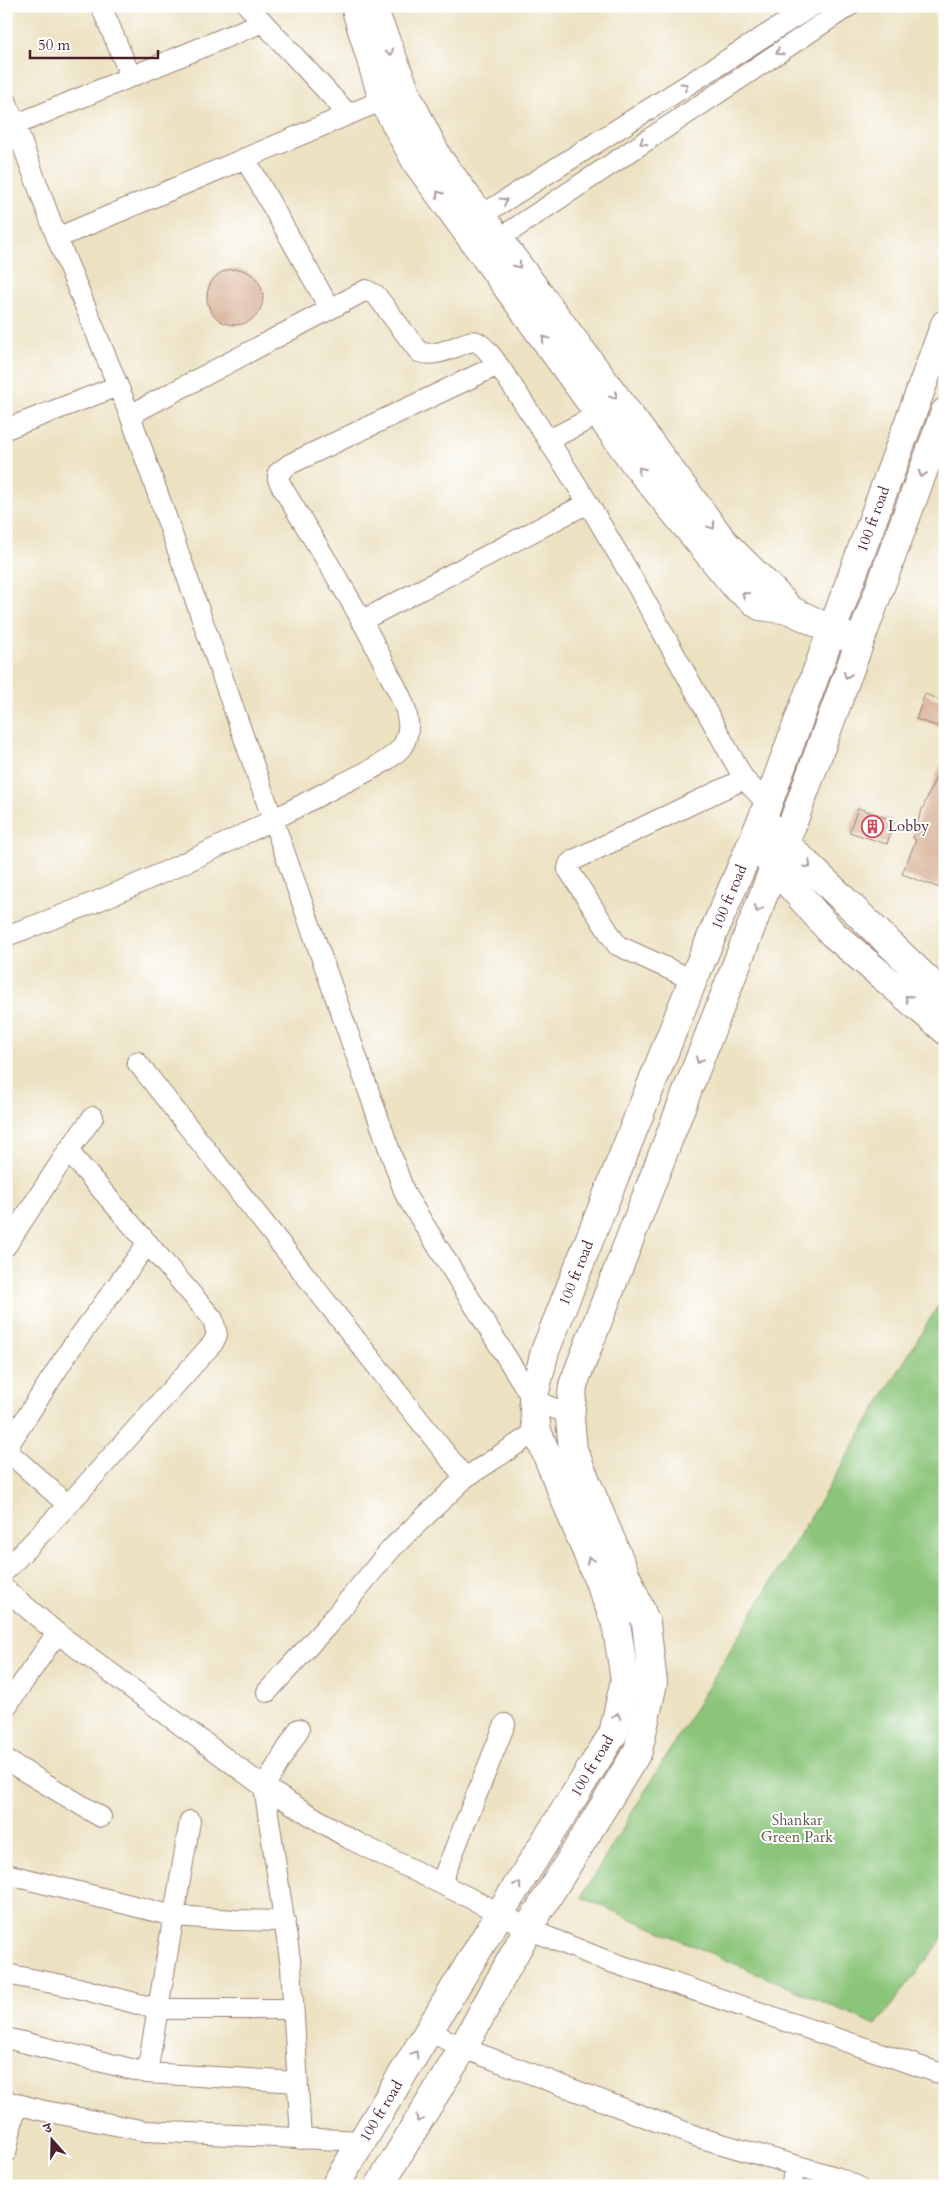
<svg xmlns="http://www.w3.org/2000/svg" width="951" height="2192" font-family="Cardo,'Noto Serif Devanagari',serif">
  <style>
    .green { fill: #8bc579; stroke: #6a7252 }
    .building { fill: #d5ac8f }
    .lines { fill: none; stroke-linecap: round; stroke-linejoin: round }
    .street-casing { stroke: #9b8076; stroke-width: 22 }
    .secondary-casing { stroke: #9b8076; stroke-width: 30 }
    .street { stroke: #fff; stroke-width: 20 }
    .secondary { stroke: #fff; stroke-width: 28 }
    .oneway { stroke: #ae9aa0 }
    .labels { text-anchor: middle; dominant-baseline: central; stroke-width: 4; stroke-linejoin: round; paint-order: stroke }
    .street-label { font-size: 15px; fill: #4a1f2b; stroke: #fff }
    .poi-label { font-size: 15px; fill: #4a1f2b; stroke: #fff; text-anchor: start }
    .park-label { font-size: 15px; fill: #615946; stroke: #fff }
  </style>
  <rect width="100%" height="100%" fill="#fff"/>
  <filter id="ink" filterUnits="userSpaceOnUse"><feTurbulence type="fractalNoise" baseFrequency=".02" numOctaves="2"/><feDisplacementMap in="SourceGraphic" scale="10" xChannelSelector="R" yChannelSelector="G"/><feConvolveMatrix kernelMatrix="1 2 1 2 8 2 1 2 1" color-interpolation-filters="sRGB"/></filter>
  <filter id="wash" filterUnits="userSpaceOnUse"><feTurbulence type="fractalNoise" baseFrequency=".0096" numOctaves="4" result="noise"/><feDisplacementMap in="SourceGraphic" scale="20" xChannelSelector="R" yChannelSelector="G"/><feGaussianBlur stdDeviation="1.12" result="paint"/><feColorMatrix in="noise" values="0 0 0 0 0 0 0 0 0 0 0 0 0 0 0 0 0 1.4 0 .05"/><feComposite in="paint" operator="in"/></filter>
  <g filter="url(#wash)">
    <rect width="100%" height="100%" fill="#ece2c2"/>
    <path class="green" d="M945 1294V1936L876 2025 581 1897Z"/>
    <g id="blocks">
      <path class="building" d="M207 297a28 28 0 1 1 56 0a28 28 0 1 1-56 0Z
        M925 694 945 702V729L916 719Z
        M945 755V890L902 874 916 840 913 838 920 815Z
        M858 808 894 821 887 844 849 832Z"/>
    </g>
  </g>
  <g filter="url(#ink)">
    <use href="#blocks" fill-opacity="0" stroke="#9b8076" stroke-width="1"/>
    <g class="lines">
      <defs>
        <path id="street" d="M101 6 131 77
          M248 6 348 114
          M6 100 57 238 130 415 405 1194 533 1400 571 1415
          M15 125 263 22
          M245 158 330 309
          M471 222 812 6
          M57 238 383 100
          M488 246 849 6
          M130 415 366 290 376 295 419 352C441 360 467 337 477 342 489 348 503 373 511 384 537 423 563 462 588 503L361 621
          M6 429 118 386
          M549 440 599 414
          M588 503 637 586 744 779 768 804
          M6 936C117 897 223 847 326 792 348 780 385 766 401 748 406 742 409 730 408 723 407 706 397 689 389 674 359 609 318 548 282 487L278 479V473L290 464 498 365
          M693 980 617 945 568 869 569 864 574 860 744 779
          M137 1062 465 1478
          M6 1246 68 1151 93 1117
          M6 1449 71 1348 148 1243
          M6 1450 68 1505
          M6 1570 68 1505 213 1343 217 1335 213 1319 68 1151
          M6 1590 57 1633 264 1787 348 1838 500 1913 528 1929 602 1959 945 2075
          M267 1692 326 1627 392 1548 465 1478 537 1431
          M6 1707 57 1633
          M299 1729 264 1787 291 1966 301 2139
          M6 1760 101 1817
          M6 1874 174 1916 234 1920 285 1921
          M441 1883 505 1724
          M6 1974 78 1988 157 2009H293
          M429 2031 463 2048 701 2138 836 2177 857 2186
          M6 2038 147 2073 298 2082
          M147 2073 190 1821
          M6 2101 40 2110 145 2131 363 2141
          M6 2153 16 2103
          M792 2186 794 2165"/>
        <path id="secondary" d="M355 6 383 100 417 163 636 465 736 587 760 606 790 610 849 638
          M372 6 409 100 438 158 723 541C745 566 770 585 790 610
          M774 829 785 843 945 997
          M765 856 832 933 945 1030
          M335 2186 500 1913 613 1734 625 1680 616 1623 537 1431 533 1400 545 1351 693 980 763 817 945 324
          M379 2186 463 2048 530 1925 638 1751 653 1683 646 1623 573 1450 570 1419 573 1385 774 868 792 825 945 412"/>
      </defs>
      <use href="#street" class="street-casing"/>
      <use href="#secondary" class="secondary-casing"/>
      <use href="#street" class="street"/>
      <use href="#secondary" class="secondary"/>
    </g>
    <defs><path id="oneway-chevron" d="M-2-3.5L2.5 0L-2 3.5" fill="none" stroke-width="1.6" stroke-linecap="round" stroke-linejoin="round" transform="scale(1.25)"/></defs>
    <g class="oneway">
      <use href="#oneway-chevron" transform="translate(390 52) rotate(69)"/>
      <use href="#oneway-chevron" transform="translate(779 52) rotate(147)"/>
      <use href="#oneway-chevron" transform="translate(685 86) rotate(-32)"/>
      <use href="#oneway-chevron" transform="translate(643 142) rotate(146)"/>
      <use href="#oneway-chevron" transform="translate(439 194) rotate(-125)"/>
      <use href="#oneway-chevron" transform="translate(504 201) rotate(-32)"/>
      <use href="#oneway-chevron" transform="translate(518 265) rotate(54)"/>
      <use href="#oneway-chevron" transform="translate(545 339) rotate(-126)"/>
      <use href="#oneway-chevron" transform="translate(614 396) rotate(54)"/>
      <use href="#oneway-chevron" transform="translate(641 470) rotate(-129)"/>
      <use href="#oneway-chevron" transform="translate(922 474) rotate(110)"/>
      <use href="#oneway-chevron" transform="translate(712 526) rotate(53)"/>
      <use href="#oneway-chevron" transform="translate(745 595) rotate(-141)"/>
      <use href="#oneway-chevron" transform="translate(847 675) rotate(110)"/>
      <use href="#oneway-chevron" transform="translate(808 865) rotate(44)"/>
      <use href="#oneway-chevron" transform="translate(758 909) rotate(111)"/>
      <use href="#oneway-chevron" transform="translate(908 998) rotate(-139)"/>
      <use href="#oneway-chevron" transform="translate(699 1060) rotate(111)"/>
      <use href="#oneway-chevron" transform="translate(590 1560) rotate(-113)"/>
      <use href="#oneway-chevron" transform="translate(617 1716) rotate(-78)"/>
      <use href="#oneway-chevron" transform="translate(518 1885) rotate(-58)"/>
      <use href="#oneway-chevron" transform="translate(415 2054) rotate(-59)"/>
      <use href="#oneway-chevron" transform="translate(419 2119) rotate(121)"/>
    </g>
  </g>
  <defs>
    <symbol id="building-ring" viewBox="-11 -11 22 22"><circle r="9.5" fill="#fff" stroke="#d1495b" stroke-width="1.5"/><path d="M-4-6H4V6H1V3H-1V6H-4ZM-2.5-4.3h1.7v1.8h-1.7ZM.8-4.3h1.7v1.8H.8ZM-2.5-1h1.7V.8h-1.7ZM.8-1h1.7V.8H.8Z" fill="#d1495b"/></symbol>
  </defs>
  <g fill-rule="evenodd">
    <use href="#building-ring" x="860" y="814" width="25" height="25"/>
  </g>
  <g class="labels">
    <g class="street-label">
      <text transform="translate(873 519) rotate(-70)">100 ft road</text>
      <text transform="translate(729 897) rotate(-67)">100 ft road</text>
      <text transform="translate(576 1273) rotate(-68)">100 ft road</text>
      <text transform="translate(592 1766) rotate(-59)">100 ft road</text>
      <text transform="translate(381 2111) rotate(-59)">100 ft road</text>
    </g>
    <g class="poi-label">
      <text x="888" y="826">Lobby</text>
    </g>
    <g class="park-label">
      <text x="797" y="1820">Shankar<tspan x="797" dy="17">Green Park</tspan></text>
    </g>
  </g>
  <rect width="951" height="2192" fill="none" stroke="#fff" stroke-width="25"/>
  <g transform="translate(52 2140) rotate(340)" stroke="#ffffff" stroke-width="4" paint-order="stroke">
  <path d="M0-4L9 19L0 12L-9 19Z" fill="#4a1f2b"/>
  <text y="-8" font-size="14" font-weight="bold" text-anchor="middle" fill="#4a1f2b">उ</text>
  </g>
  <path d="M30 50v8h128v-8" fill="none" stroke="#4a1f2b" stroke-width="2.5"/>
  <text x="38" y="50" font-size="15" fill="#4a1f2b" stroke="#ffffff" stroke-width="4" paint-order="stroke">50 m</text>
</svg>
